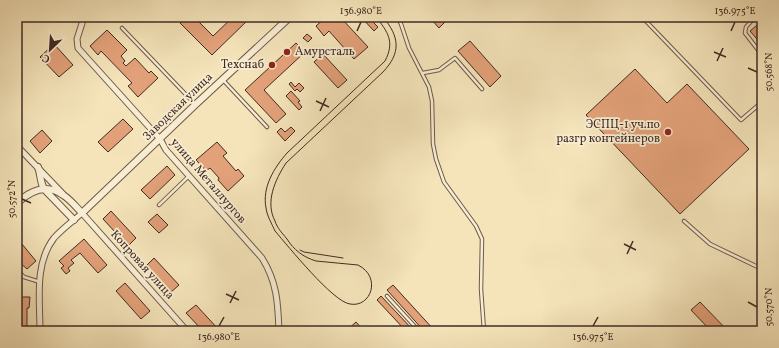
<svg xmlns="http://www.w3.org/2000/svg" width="779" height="348" font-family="Vollkorn,serif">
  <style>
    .building { fill: #e3a179; stroke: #402b24 }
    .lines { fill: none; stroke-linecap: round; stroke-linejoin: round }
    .service-casing { stroke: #6d594a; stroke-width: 4.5 }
    .minor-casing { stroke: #6d594a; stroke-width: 7 }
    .tertiary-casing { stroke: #6d594a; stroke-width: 8 }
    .service { stroke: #f8edd2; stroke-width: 2.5 }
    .minor { stroke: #f8edd2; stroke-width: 5 }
    .tertiary { stroke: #f8edd2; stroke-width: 6 }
    .tram { stroke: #402b24; stroke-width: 1 }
    .ticks { fill: none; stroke: #402b24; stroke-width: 1.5 }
    .poi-dot { fill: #8f2418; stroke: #f8edd2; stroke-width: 1.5 }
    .labels { text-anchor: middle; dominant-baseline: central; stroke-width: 3.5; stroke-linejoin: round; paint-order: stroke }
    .poi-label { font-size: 12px; fill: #402b24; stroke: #f8edd2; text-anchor: end }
    .street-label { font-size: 12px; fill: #402b24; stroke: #f8edd2 }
    .neatline { fill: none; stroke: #402b24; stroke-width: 1.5 }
    .ticks-label { font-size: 10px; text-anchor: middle; fill: #402b24 }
  </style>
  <rect width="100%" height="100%" fill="#f5e4ba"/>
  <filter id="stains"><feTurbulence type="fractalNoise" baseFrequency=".005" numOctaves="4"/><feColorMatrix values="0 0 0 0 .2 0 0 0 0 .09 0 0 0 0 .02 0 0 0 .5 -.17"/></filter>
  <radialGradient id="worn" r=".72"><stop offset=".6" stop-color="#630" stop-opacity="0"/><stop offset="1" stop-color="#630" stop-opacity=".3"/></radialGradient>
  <path class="building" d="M187 17H194L213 36 233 17H251L212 55 180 23Z
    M326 17H344L342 19 368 47 354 59 329 31 324 36 316 26Z
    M361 17H368L378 27 374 31Z
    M429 17H450L439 28Z
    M762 21V45L750 31Z
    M107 30 127 50 121 56 125 61 123 63 126 66 135 58 149 73 151 71 158 78 138 97 128 86 132 83 101 51 98 55 90 46Z
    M307 34 312 38 308 42 303 38Z
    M470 41 501 76 490 87 458 51Z
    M296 43 305 52 264 90 286 114 276 123 245 90Z
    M54 44 73 65 59 77 40 57Z
    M323 54 347 80 338 88 314 62Z
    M635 69 667 103 687 84 749 149 680 214 586 115Z
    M291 82 295 87 299 83 304 88 300 92 297 89 295 91 289 84Z
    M291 91 300 101 298 102 302 107 299 110 286 96Z
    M123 119 133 129 108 152 98 142Z
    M291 127 295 131 285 141 277 132 281 128 285 132Z
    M42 130 52 141 40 153 30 141Z
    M217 142 227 153 223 156 236 171 238 169 244 176 228 191 218 180 219 178 210 168 206 171 196 160Z
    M167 166 175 175 150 199 141 190Z
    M111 211 136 238 128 246 103 219Z
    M157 214 168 225 159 233 148 222Z
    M17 238 36 261 27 269 17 260Z
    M84 239 107 265 98 273 80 253 71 260 74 263 68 268 70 271 66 274 61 268 64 266 59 261Z
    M154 258 179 285 170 293 146 266Z
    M125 283 150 311 141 319 116 291Z
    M393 285 435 331H424L387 290Z
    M381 296 414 331H406L377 300Z
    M18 297H30L29 308H27V331H17Z
    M700 302 728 331H711L691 310Z
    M196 305 220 331H203L186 313Z
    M356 322 364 331H346Z"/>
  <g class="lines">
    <defs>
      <path id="service" d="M397 17 401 24 409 48 429 87 432 101 433 144 436 159 444 182 476 226 482 239 481 289 484 331
        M642 17 741 120 762 102
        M755 17 746 27 745 33 762 55
        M122 28 195 104
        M423 73 439 70 455 58 482 89
        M223 80 267 127
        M159 205 189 176
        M684 221 710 244 762 269
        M17 270 24 277 40 282
        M387 296 419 331
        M758 331 762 327"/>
      <path id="minor" d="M84 17 77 39 78 48 160 139 166 150 262 258C277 282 278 303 279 331
        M17 146 63 194
        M40 331C40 300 34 264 54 238 62 229 73 221 82 213L187 331"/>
      <path id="tertiary" d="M38 167C41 175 40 182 44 189L74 220
        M17 203C30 191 47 183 63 195 70 199 76 207 82 213L195 105 290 17"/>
    </defs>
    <use href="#service" class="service-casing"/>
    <use href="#minor" class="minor-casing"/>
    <use href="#tertiary" class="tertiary-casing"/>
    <use href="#service" class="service"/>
    <use href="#minor" class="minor"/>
    <use href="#tertiary" class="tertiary"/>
    <path class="tram" d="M376 17C388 32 395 42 385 61L287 153C274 168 262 187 266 208 267 216 272 224 275 231 288 246 333 302 350 304 371 308 382 277 358 265L316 261C303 257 294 250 287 239 283 234 277 228 275 221 265 202 275 180 286 163L383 72C401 53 400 37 383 17
      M300 250 304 252 343 258"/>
  </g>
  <path class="ticks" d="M357 31 361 22M731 31 735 22M714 52 726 57M717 61 723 48M748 68 757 72M316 101 329 107M320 111 326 98M22 199 31 203M624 244 636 250M627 254 633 241M226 294 239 300M748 302 757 307M230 303 236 291M219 326 224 317M593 326 598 317"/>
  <g class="poi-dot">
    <circle cx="287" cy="52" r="4"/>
    <circle cx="272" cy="65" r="4"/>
    <circle cx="668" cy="132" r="4"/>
  </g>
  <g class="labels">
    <g class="poi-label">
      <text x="295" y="52" text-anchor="start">Амурсталь</text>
      <text x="264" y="65">Техснаб</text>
      <text x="660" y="125">ЭСПЦ-1 уч.по<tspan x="660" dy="14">разгр контейнеров</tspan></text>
    </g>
    <g class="street-label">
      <text transform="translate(178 107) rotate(-44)">Заводская улица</text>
      <text transform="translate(208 181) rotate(49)">улица Металлургов</text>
      <text transform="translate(142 265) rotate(48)">Копровая улица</text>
    </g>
  </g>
  <rect width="779" height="348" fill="none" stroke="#f5e4ba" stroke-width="44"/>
  <g transform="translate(50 50) rotate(205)" stroke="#f8edd2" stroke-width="3" paint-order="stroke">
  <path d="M0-3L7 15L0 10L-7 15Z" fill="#402b24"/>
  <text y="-6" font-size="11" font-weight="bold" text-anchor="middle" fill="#402b24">С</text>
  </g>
  <rect x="22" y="22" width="735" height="304" class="neatline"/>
  <g class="ticks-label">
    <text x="361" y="14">136.980°E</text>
    <text x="735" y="14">136.975°E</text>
    <text transform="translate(768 72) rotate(-90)" y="4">50.568°N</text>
    <text transform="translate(11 199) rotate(-90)" y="4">50.572°N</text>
    <text transform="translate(768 307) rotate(-90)" y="4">50.570°N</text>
    <text x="219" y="340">136.980°E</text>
    <text x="593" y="340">136.975°E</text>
  </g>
  <rect width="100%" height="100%" filter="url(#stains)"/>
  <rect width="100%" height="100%" fill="url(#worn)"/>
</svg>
